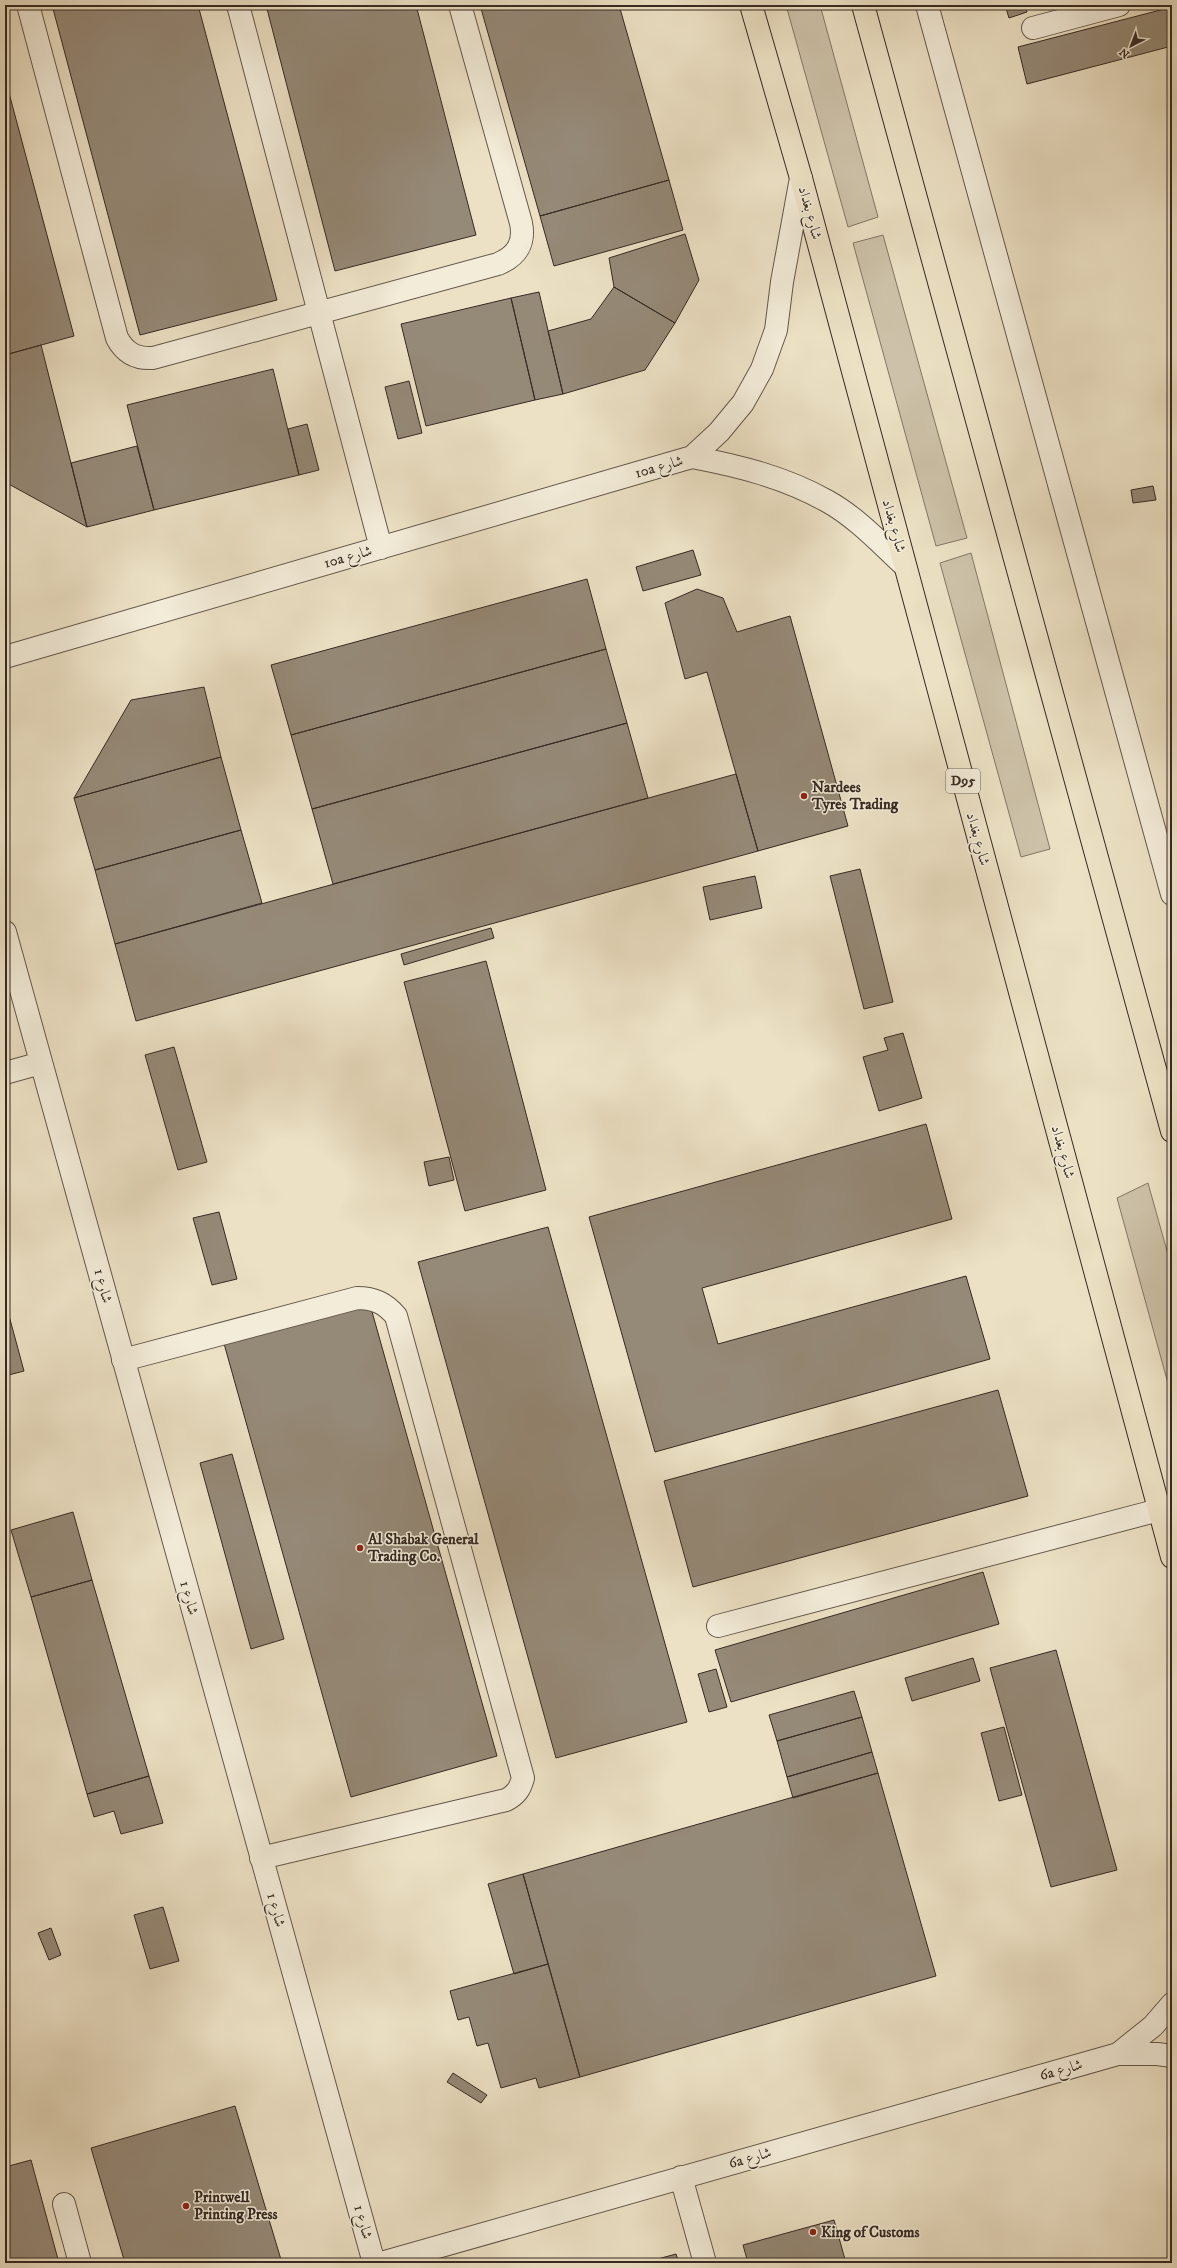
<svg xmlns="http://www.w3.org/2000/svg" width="1177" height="2268" font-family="'IM FELL DW Pica',Amiri,serif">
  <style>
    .green { fill: #cdc2a9; stroke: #827666 }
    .building { fill: #958977; stroke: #362a22 }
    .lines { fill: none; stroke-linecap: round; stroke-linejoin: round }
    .minor-casing { stroke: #64584b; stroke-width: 24 }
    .major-casing { stroke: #362a22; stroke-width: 24 }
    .minor { stroke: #f3ecd9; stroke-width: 22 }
    .major { stroke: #ece1c5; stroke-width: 22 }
    .poi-dot { fill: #8f2418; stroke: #f3ecd9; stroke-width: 1.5 }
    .labels { text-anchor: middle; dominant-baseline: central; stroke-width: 3; stroke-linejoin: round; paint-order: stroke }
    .shield { fill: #f3ecd9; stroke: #6f6459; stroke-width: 1 }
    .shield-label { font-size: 14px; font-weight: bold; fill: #362a22 }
    .street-label { font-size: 15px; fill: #362a22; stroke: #f3ecd9 }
    .poi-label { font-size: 15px; font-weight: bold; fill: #362a22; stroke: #f3ecd9; text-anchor: start }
  </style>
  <rect width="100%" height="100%" fill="#ece1c5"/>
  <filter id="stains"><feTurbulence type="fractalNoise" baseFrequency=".005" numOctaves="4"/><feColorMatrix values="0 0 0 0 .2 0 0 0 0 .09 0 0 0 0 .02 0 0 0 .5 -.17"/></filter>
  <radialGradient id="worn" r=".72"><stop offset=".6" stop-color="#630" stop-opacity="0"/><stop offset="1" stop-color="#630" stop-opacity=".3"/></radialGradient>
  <path class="green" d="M786 5H820L878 217 848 227Z
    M883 235 967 538 936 546 853 243Z
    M971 553 1050 849 1021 857 940 563Z
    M1148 1183 1172 1269V1398L1117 1198Z"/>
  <path class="building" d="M52 5H198L277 300 140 335Z
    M266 5H416L476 235 335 271Z
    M480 5H619L669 180 540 216Z
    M1005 5H1025L1027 12 1009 18Z
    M1172 7V46L1027 84 1018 47Z
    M5 78 74 336 5 355Z
    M669 180 683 230 554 266 540 216Z
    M685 234 699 280 675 323 614 287 609 258Z
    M614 287 675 323 645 370 563 394 548 331 591 319Z
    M539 292 563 394 535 400 511 298Z
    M511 298 535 400 426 426 401 324Z
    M41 345 71 463 87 527 5 482V355Z
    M273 369 299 475 154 510 127 405Z
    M409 381 422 433 398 439 385 387Z
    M307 424 319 470 299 475 288 429Z
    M137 446 154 510 87 527 71 463Z
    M1153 486 1156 500 1133 503 1131 490Z
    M693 550 701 575 643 591 636 567Z
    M587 579 606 649 291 735 271 665Z
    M697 589 723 598 737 632 790 616 848 826 758 851 707 672 685 679 665 603Z
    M606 649 627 723 312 809 291 735Z
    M204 687 221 757 74 798 131 700Z
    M627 723 648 798 333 884 312 809Z
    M221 757 241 830 95 870 74 798Z
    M736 774 758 851 136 1021 115 944Z
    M241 830 262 903 115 944 95 870Z
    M860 869 893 1002 864 1009 830 876Z
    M755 876 762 908 710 920 703 887Z
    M491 928 494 938 404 965 401 954Z
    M486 961 546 1190 465 1211 404 982Z
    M903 1033 922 1098 879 1111 863 1057 888 1050 884 1038Z
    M174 1047 207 1162 178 1170 145 1055Z
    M926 1124 952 1219 702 1288 718 1344 966 1276 990 1359 655 1452 589 1217Z
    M449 1157 454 1180 429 1186 424 1162Z
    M219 1212 237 1279 212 1285 193 1218Z
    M548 1227 687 1722 556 1758 418 1262Z
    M5 1301 24 1371 5 1376Z
    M369 1301 497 1756 351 1797 223 1340Z
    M998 1390 1028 1496 693 1587 664 1481Z
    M232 1454 284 1639 251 1649 200 1463Z
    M73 1512 92 1580 31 1597 11 1530Z
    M983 1572 999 1624 731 1702 715 1650Z
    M92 1580 149 1776 87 1794 31 1597Z
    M1056 1650 1117 1870 1051 1887 990 1668Z
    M973 1658 980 1681 912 1701 905 1678Z
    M716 1669 727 1707 709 1712 698 1674Z
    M854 1691 862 1717 777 1741 769 1715Z
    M862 1717 872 1752 787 1777 777 1741Z
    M1004 1727 1022 1795 999 1801 981 1733Z
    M872 1752 878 1773 793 1798 787 1777Z
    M878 1773 936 1976 580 2077 523 1874Z
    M149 1776 163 1823 121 1834 114 1811 94 1817 87 1794Z
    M523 1874 548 1964 514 1974 488 1884Z
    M163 1907 179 1961 150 1969 134 1915Z
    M51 1928 61 1955 49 1960 38 1933Z
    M548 1964 580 2077 539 2088 536 2078 501 2088 488 2043 477 2046 469 2017 458 2020 450 1991Z
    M453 2073 487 2095 481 2103 447 2082Z
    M235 2106 282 2263H125L91 2148Z
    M31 2160 59 2263H5V2167Z
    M834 2220 846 2263H748L743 2245Z
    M676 2254 679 2263H643Z"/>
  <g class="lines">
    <defs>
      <path id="minor" d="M28 5 117 338C125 353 136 359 153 358L498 264C517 256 525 243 521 223L460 5
        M238 5 381 548
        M927 5 1172 894
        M1033 28 1119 5
        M692 457C739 466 784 477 827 501 856 517 880 543 904 565
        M5 657 692 457 719 432 743 403 762 369 776 330 782 282 801 178
        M5 932 374 2263
        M5 1073 41 1063
        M123 1360 357 1298C374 1298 385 1303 396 1316L523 1778C520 1789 516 1795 506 1800L261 1858
        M718 1626 1159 1510
        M1118 2054 1153 2026 1172 2004
        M681 2177 705 2263
        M64 2204 80 2263
        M381 2263 1118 2054H1157L1172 2056"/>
      <path id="major" d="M751 5 801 178 1172 1557
        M863 5 1172 1131"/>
    </defs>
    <use href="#minor" class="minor-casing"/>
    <use href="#major" class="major-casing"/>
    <use href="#minor" class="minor"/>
    <use href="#major" class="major"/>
  </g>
  <g class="poi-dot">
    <circle cx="804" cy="796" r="4"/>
    <circle cx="360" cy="1548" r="4"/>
    <circle cx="186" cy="2206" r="4"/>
    <circle cx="813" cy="2232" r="4"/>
  </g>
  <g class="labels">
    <rect class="shield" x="946" y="769" width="34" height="24" rx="3"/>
    <g class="shield-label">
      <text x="963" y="781">D95</text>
    </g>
    <g class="street-label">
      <text transform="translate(810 213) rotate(75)">شارع بغداد</text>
      <text transform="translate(659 467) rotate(-16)">10a شارع</text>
      <text transform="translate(894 526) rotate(75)">شارع بغداد</text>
      <text transform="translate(348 557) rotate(-16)">10a شارع</text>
      <text transform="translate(978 839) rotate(75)">شارع بغداد</text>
      <text transform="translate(1063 1152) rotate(75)">شارع بغداد</text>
      <text transform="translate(103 1286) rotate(75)">شارع 1</text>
      <text transform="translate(189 1598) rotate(74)">شارع 1</text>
      <text transform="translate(276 1910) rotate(74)">شارع 1</text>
      <text transform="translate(1061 2070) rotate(-16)">6a شارع</text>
      <text transform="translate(750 2158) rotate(-16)">6a شارع</text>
      <text transform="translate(363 2222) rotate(74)">شارع 1</text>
    </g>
    <g class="poi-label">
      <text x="812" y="787">Nardees<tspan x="812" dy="17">Tyres Trading</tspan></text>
      <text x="368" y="1539">Al Shabak General<tspan x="368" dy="17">Trading Co.</tspan></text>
      <text x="194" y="2197">Printwell<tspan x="194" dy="17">Printing Press</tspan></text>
      <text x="821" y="2232">King of Customs</text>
    </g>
  </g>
  <rect width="1177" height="2268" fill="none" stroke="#ece1c5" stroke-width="20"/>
  <rect x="6" y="6" width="1165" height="2256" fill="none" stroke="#362a22" stroke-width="2"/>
  <rect x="10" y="10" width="1157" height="2248" fill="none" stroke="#362a22"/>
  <g transform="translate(1131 46) rotate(222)" stroke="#f3ecd9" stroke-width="3" paint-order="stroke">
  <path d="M0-3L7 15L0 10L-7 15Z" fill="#362a22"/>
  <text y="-6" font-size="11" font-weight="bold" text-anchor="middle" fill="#362a22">N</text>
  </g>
  <rect width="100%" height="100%" filter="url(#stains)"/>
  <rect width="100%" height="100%" fill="url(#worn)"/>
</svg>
